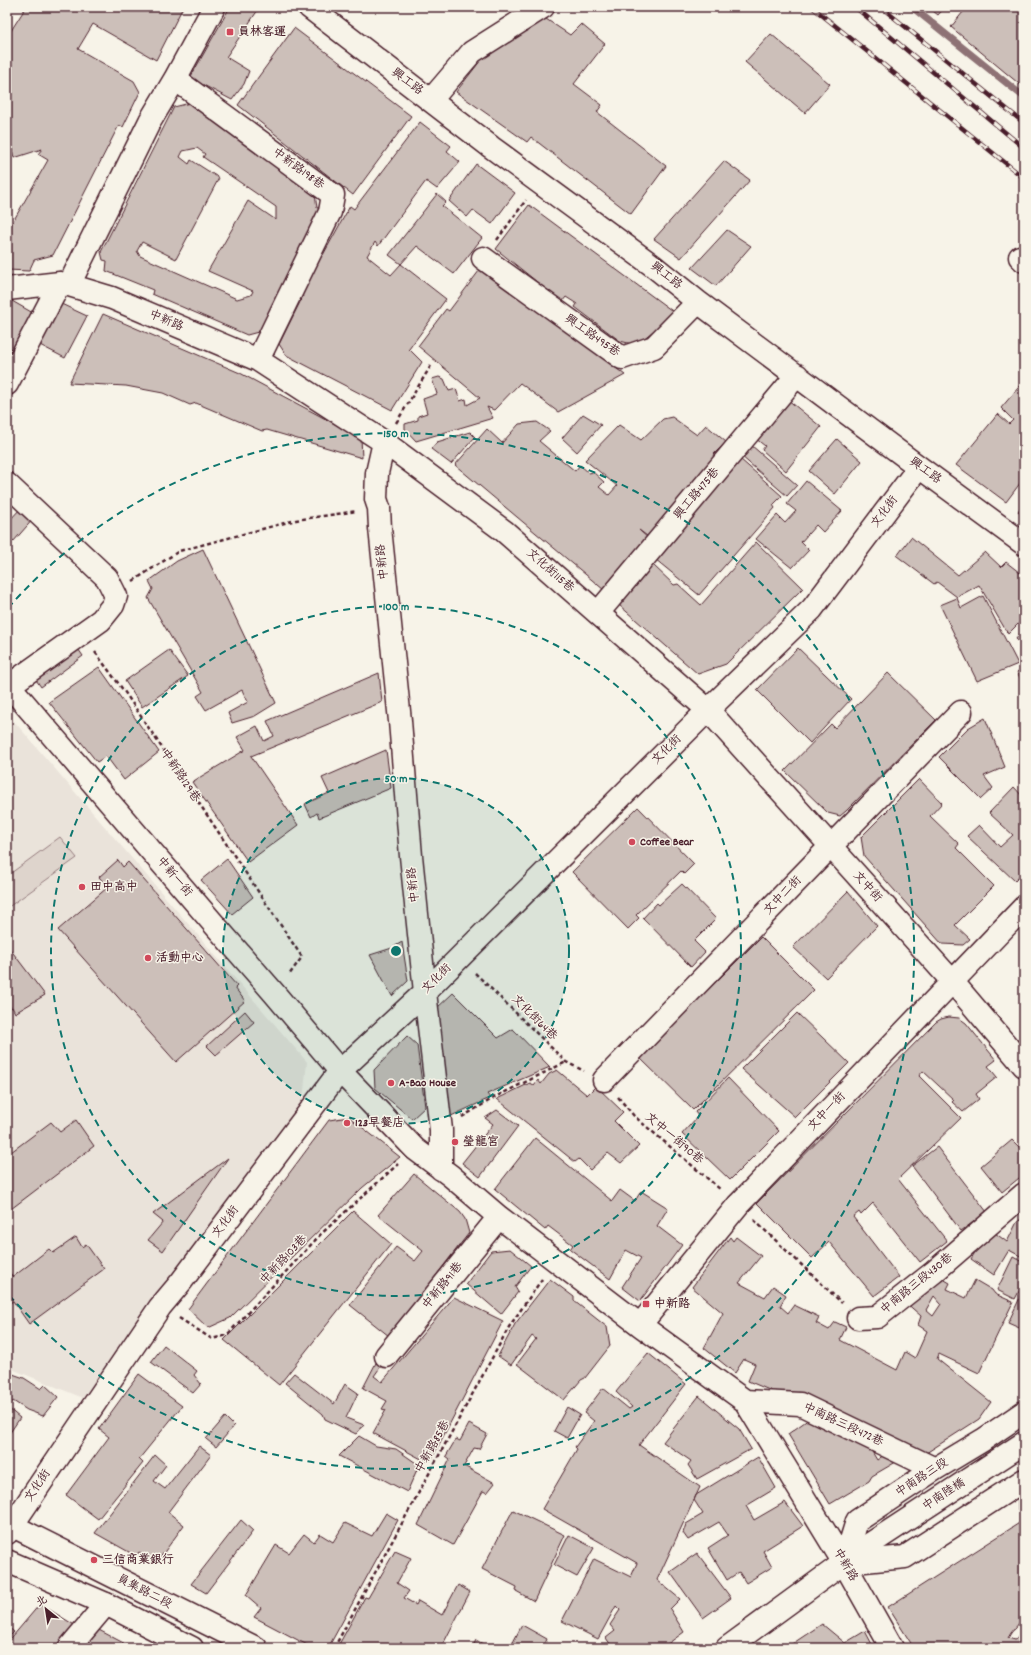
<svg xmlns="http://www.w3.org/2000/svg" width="1031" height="1655" font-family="Dekko,'LXGW WenKai TC',sans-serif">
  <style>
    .built { fill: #eae3da }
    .green { fill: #ded4cc; stroke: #947a7c }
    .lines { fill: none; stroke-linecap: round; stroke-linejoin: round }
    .stream { stroke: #8e7275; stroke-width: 7 }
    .building { fill: #ccbfb9; stroke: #4a1f2b; fill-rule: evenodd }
    .minor-casing { stroke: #4a1f2b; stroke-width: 25 }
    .major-casing { stroke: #4a1f2b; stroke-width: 25 }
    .path { stroke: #4a1f2b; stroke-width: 2.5; stroke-dasharray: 4 3; stroke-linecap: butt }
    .minor { stroke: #f7f3e8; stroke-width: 22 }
    .major { stroke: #f7f3e8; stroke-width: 22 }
    .rail-casing { stroke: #4a1f2b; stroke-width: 4.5 }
    .rail { stroke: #f7f3e8; stroke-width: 3; stroke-dasharray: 9; stroke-linecap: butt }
    .ring { fill: none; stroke: #0f766e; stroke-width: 2; stroke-dasharray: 7 5 }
    .poi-dot { fill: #d1495b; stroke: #f7f3e8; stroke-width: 1.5 }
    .labels { text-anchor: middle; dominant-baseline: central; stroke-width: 3; stroke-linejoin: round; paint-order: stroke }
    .poi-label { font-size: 12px; font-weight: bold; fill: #4a1f2b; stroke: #f7f3e8; text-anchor: start }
    .street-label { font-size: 12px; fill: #4a1f2b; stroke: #f7f3e8 }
    .centre { fill: #0f766e; stroke: #f7f3e8; stroke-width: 2 }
    .ring-label { font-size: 12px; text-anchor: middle; font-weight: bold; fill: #0f766e; stroke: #f7f3e8; stroke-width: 3; stroke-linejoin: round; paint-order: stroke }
  </style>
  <rect width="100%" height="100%" fill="#f7f3e8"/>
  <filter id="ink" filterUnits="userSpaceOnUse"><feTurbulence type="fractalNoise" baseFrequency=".025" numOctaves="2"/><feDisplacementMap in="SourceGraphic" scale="8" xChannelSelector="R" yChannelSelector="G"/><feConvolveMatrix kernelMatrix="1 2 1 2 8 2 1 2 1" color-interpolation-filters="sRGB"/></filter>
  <g filter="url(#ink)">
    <path class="built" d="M7 713 307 1062 302 1109 272 1141 83 1398 7 1367Z"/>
    <path class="green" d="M60 837 77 858 7 908V876Z"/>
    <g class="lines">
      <path class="stream" d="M912 7 1024 97"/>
    </g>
    <path class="building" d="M26 7H183L156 60 93 24 78 49 134 81 140 92 123 127 119 125 53 255 34 260 29 271 7 270V232L48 160 38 154 42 149 14 158 7 125V37Z
      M230 7H260L226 57 249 71 244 84 232 100 190 78Z
      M928 7H945L938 15Z
      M967 7H1024V88L951 27Z
      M543 17 570 35 581 24 605 44 574 84 602 105 597 112 666 166 631 214 531 137 527 142 456 92 484 56Z
      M294 28 411 116 353 195 238 105Z
      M771 34 830 84 805 113 745 62Z
      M194 102 315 194 317 208 323 207 262 331 247 335 152 294 153 290 106 271 107 261 103 260 101 252 174 107ZM197 148 205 154 203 157 276 207V220L248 201 208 271 253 291 251 295 237 299 140 256 137 251 142 242 176 259 219 178 191 160 189 164 180 157 183 151Z
      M420 122 451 146 447 151 460 162 437 189 426 181 378 246 375 242 367 256 391 275 401 264 446 299 409 349 422 362 392 410 286 355 279 344 303 296H300L319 253 323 255 350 206 354 209Z
      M724 161 750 180 681 258 654 239Z
      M476 164 515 193 492 224 473 210 467 217 449 201Z
      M437 194 446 202 442 206 482 238 454 274 417 246 401 264 389 255Z
      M529 205 675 313 636 345 620 341 575 307 577 304 566 297 562 302 496 249Z
      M727 230 751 246 716 286 692 268Z
      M482 267 625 375 558 412 520 383 494 410 487 407 493 418 416 441 405 429V424L418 420V416L427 413 423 399 437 394 432 379 439 377 444 379 449 391 456 389 460 401 466 399 467 405 480 398 418 346 446 309 449 311Z
      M12 301 33 313 12 349 7 347V304L10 305Z
      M57 302 87 316 65 358 36 343Z
      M103 314 240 373 361 438 362 458 267 430 262 431 196 403 190 405 163 393 126 386 69 383Z
      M1024 381V478L1006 502 956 465 998 414 1009 424 1013 420 1001 408Z
      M787 399 821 427 786 471 762 450 765 446 755 438Z
      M583 414 601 425 577 452 562 438Z
      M672 417 697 435 706 425 726 442 713 455 715 459 651 539 639 530 650 540 604 590 455 465 487 429 502 443 519 424 537 422 550 431 539 441 575 471 580 465 589 473 593 472 604 482 599 487 609 495 617 486 585 460 619 425 641 440 663 419Z
      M470 432 475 437 451 464 431 449 437 442Z
      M837 439 862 461 835 494 809 471Z
      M751 445 797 485 787 496 741 456Z
      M740 459 782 496 773 505 775 508 699 595 655 559Z
      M806 481 842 511 823 532 816 525 801 542 809 550 792 568 756 539 777 515 785 523 796 511 787 504Z
      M1024 504V517L1018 512Z
      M22 507 34 518 13 542 7 538V523Z
      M911 537 958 575 985 552 1001 567 1006 562 1024 576V618L1008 634 979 585 957 597 937 582 934 584 897 556Z
      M756 542 803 588 726 664 698 674 619 605 653 565 674 585 678 584 701 605Z
      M203 549 276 703 255 716 232 723 228 713 248 702 242 690 206 710 197 696 203 692 148 598 153 589 149 581 177 561Z
      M983 596 1018 664 977 681 940 605 957 598 961 608Z
      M1024 628V646L1016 639Z
      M74 643 83 656 41 687 34 677Z
      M798 648 851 699 810 743 757 690Z
      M169 650 188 676 142 707 125 681Z
      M1024 665V685L1017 672Z
      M99 667 159 752 124 780 106 756 97 762 49 702Z
      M379 673 382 702 251 756 298 825 248 862 192 782 245 750 237 737 257 726 264 741 274 736 267 721Z
      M888 673 936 720 846 811 840 816 828 813 785 771 831 724 835 728Z
      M985 718 1005 767 984 776 993 788 981 799 939 757 968 728Z
      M386 750 391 788 319 818 317 813 311 817 305 804 329 793 322 778Z
      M919 779 942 803 930 816 959 844 956 848 994 886 955 925 970 939 963 945 942 944 864 856 861 837Z
      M1014 787 1024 798V872L1015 881 967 836 979 825 1000 847 1013 835 989 813Z
      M638 807 694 864 684 874 681 871 636 915 639 918 628 929 572 872Z
      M227 859 253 897 232 914 201 880Z
      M118 860 123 867 128 862 237 986 235 988 245 1001 176 1062 58 930 108 887 99 877Z
      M682 884 716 919 694 941 705 952 691 967 643 918 657 903 659 905Z
      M848 891 877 926 826 978 793 947Z
      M761 937 814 990 693 1110 640 1058Z
      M402 942 408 981 392 996 370 955 392 948Z
      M7 945 45 995 15 1013 12 1007 7 1010Z
      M453 993 498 1038 513 1029 550 1067 487 1094 490 1098 449 1117 437 1008Z
      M245 1011 254 1022 216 1055 207 1046Z
      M797 1013 849 1063 795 1117 741 1069Z
      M949 1017 959 1018 966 1023 996 1060 988 1066 997 1077 976 1094 979 1099 963 1112 952 1102 954 1100 923 1071 919 1076 961 1118 898 1179 947 1241 920 1262 873 1203 861 1215 859 1212 853 1217 899 1277 874 1296 829 1242 812 1258 757 1203 936 1022 941 1019Z
      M407 1036 417 1045 425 1107 412 1119 375 1088 374 1070Z
      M557 1070 587 1095 596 1086 623 1112 614 1121 639 1146 621 1163 608 1153 590 1170 579 1159 575 1162 497 1099 530 1083 534 1085 538 1080 541 1084 549 1074Z
      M728 1078 779 1131 730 1180 682 1134 698 1116 695 1112Z
      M497 1110 518 1126 480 1177 462 1163 493 1124 485 1118Z
      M349 1117 400 1157 362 1188 230 1318 208 1328 188 1309 329 1120Z
      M76 1120 94 1146 7 1212V1155L51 1122 60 1132Z
      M535 1138 612 1201 620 1190 635 1201 641 1191 668 1208 657 1226 682 1245 640 1301 622 1287 641 1258 626 1250 610 1279 570 1249 573 1245 548 1226 545 1230 495 1189Z
      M1012 1140 1021 1149 1024 1147V1174L1002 1192 981 1166Z
      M937 1147 987 1212 961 1231 912 1166Z
      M228 1158 163 1251 148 1240 163 1222 153 1214Z
      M414 1174 460 1212 465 1219 469 1233 389 1336 350 1305 396 1247 415 1261 423 1251 378 1215Z
      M353 1211 391 1244 279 1385 224 1340Z
      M1024 1217V1258L1009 1250 994 1275 971 1259 984 1237 989 1240 995 1233 1007 1242 1017 1222Z
      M76 1237 82 1247 86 1244 104 1269 29 1324 13 1301 7 1305V1269L13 1277 49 1249 53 1253Z
      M730 1237 733 1241 736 1237 761 1256 739 1283 765 1297 773 1286 786 1295 780 1306 788 1313 794 1305 819 1317 816 1323 829 1330 835 1322 846 1327 840 1340 897 1370 905 1352 915 1358 927 1331 918 1325 921 1316 904 1301 936 1275 950 1283 947 1289 966 1298 975 1280 992 1290 995 1294 1013 1302 979 1373 939 1354 937 1359 991 1402 979 1419 923 1455 748 1381 755 1364 744 1359 735 1373 704 1348 723 1313 692 1287ZM934 1296 941 1304 933 1316 926 1310Z
      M510 1249 531 1266 515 1287 518 1292 501 1314 466 1284 491 1251Z
      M1013 1257 1024 1263V1282L1015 1299 997 1290Z
      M550 1279 574 1297V1301L607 1327 610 1346 585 1378 581 1380 564 1400 517 1364 536 1339 532 1336 511 1365 498 1356 515 1324Z
      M1024 1289V1330L1008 1323Z
      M454 1297 503 1321 431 1460 425 1461 373 1433 386 1410 382 1409 387 1401 363 1388 379 1357 384 1362 374 1376 382 1382Z
      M164 1345 197 1371 194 1375 201 1384 193 1393 151 1362Z
      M648 1353 686 1384 639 1445 700 1487 657 1580 680 1599 670 1609 684 1632 662 1648H613L606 1638 615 1631 610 1625 620 1610 616 1606 598 1639 562 1621 594 1559 631 1577 637 1563 542 1509 577 1449 575 1447 594 1421 584 1413 603 1388 629 1409 632 1407 616 1392Z
      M7 1372 24 1378 41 1389 45 1385 58 1397 43 1416 27 1410 13 1401 8 1408 20 1418 7 1437Z
      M294 1373 334 1404 345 1384 358 1393 346 1418 364 1425 356 1434 325 1419 323 1414 285 1383Z
      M139 1374 182 1406 139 1459 143 1463 98 1519 66 1495 109 1437 99 1429Z
      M699 1396 739 1429 751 1449 697 1479 688 1465 691 1461 663 1442Z
      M567 1407 580 1415 567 1438 554 1431Z
      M225 1417 234 1426 216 1447 206 1439Z
      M809 1419 868 1445 877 1460 888 1452 901 1459 872 1476 869 1481 830 1504 788 1434Z
      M469 1424 487 1434 479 1449 474 1448 464 1466 495 1483 487 1493 483 1491 453 1545 418 1525 450 1459 446 1456 456 1439 460 1441Z
      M359 1436 376 1446 396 1449 419 1465 407 1492 339 1456Z
      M199 1446 211 1455 168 1512 184 1525 157 1562 139 1552 136 1556 95 1533 155 1455 166 1465 154 1481 165 1489Z
      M758 1457 776 1488 746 1506 754 1520 785 1502 803 1526 763 1551 772 1567 746 1583 739 1572 727 1580 708 1548 728 1535 719 1522 688 1540 683 1533 686 1524 703 1514 694 1500 696 1495Z
      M1024 1486V1515L1018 1510V1490Z
      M513 1510 565 1535 534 1601 516 1591 517 1587 482 1569Z
      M386 1513 398 1520 328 1648H313L254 1617 261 1608 246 1595 276 1545 289 1553 304 1534 314 1542 320 1534 333 1542 345 1523 372 1536Z
      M241 1520 253 1531 206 1593 191 1584Z
      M1024 1520V1617L1011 1633 1008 1638 1015 1640 1024 1628V1648H969L971 1645 966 1648H914L888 1607Z
      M569 1535 594 1548 577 1577 554 1565Z
      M395 1551 411 1558 397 1583 409 1591 404 1598 416 1605 418 1601 442 1615 458 1585 470 1592 441 1648H337L365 1597 368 1598Z
      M697 1553 731 1598 703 1618 670 1572Z
      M40 1604 81 1629 63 1648H7V1643Z
      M822 1624 845 1643 865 1631 874 1648H786Z
      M522 1625 547 1639 543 1648H510Z
      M7 1626 14 1632 7 1639Z
      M97 1629 133 1648H81Z
      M476 1640 490 1648H472Z"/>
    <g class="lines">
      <defs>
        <path id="minor" d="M309 7 491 147 652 265 698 302 919 467 1024 544
          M175 79 333 195 330 212 258 360
          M431 100 472 52 543 7
          M1020 257 1024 261
          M483 258 622 358 654 347 698 302
          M69 285 150 121 175 79 214 7
          M7 289 60 283 69 285 112 298 258 360 384 442 504 531 708 710 952 981 1024 1066
          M7 384 60 283
          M384 442 377 473 376 499 379 508 380 528 400 721 411 856 425 992 441 1130V1169
          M7 484 107 578 116 596 113 605 101 620 7 687
          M598 613 797 375
          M7 683 213 923 274 993 340 1071 415 1149 451 1176 499 1217 640 1325 745 1401 844 1563 892 1648
          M604 1080 961 712
          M858 1318 877 1317 934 1272 1024 1194
          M640 1325 738 1205 1024 907
          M386 1356 499 1217
          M745 1401 800 1404 935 1469
          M7 1533 160 1307 181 1282 340 1071 425 992 708 710 812 609 919 467
          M844 1563 857 1521 935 1469 983 1440 1024 1412
          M844 1563 905 1557 1024 1480
          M69 1648 106 1604"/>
        <path id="major" d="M7 1523 256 1648
          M7 1561 106 1604 192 1648
          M727 1648 864 1548 1024 1443"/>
      </defs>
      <use href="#minor" class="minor-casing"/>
      <use href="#major" class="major-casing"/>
      <path class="path" d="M497 240 526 200
        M396 423 432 364
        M133 581 179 551 296 520 357 511
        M95 652 124 691 302 957 289 975
        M475 973 566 1062 584 1071
        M618 1097 634 1116 721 1190
        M462 1117 497 1096 566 1062
        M754 1220 842 1303
        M179 1318 212 1339 227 1335 321 1234 398 1164
        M334 1648 509 1327 542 1279"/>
      <use href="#minor" class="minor"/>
      <use href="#major" class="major"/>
      <defs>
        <path id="rail" d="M812 7 1024 178
          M855 7 1024 148
          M881 7 1024 123"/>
      </defs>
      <use href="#rail" class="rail-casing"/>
      <use href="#rail" class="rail"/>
    </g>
  </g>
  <circle cx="396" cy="951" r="173" fill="#0f766e" fill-opacity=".12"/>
  <g class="ring">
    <circle cx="396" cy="951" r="173"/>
    <circle cx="396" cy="951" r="345"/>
    <path d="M8 608A518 518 0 1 1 8 1294"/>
  </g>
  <g class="poi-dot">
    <rect x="226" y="28" width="8" height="8" rx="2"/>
    <circle cx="632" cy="842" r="4"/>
    <circle cx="82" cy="887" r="4"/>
    <circle cx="148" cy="958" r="4"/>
    <circle cx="391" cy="1083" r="4"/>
    <circle cx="347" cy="1123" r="4"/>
    <circle cx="455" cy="1142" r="4"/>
    <rect x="642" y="1300" width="8" height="8" rx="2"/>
    <circle cx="94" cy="1560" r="4"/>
  </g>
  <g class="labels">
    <g class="poi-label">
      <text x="238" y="32">員林客運</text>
      <text x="640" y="842">Coffee Bear</text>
      <text x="90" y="887">田中高中</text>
      <text x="156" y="958">活動中心</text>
      <text x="399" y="1083">A-Bao House</text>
      <text x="355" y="1123">123早餐店</text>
      <text x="463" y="1142">瑩龍宮</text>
      <text x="654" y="1304">中新路</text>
      <text x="102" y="1560">三信商業銀行</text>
    </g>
    <g class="street-label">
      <text transform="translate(407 82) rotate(37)">興工路</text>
      <text transform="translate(298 169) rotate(36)">中新路198巷</text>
      <text transform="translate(666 276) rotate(38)">興工路</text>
      <text transform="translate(166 321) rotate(23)">中新路</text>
      <text transform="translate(592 336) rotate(35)">興工路495巷</text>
      <text transform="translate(925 471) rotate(36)">興工路</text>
      <text transform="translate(697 494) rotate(-50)">興工路475巷</text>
      <text transform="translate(885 512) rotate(-53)">文化街</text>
      <text transform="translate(383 562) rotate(-96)">中新路</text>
      <text transform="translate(550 571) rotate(41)">文化街115巷</text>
      <text transform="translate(667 750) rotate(-45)">文化街</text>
      <text transform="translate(180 776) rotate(56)">中新路129巷</text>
      <text transform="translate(174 877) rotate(50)">中新一街</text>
      <text transform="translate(414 885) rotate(-96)">中新路</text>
      <text transform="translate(867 887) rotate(48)">文中街</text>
      <text transform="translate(783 896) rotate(-46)">文中二街</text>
      <text transform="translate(437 979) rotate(-45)">文化街</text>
      <text transform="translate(534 1018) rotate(45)">文化街64巷</text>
      <text transform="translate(827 1112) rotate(-46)">文中一街</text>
      <text transform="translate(674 1139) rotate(40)">文中一街90巷</text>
      <text transform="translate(226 1222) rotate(-53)">文化街</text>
      <text transform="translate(284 1260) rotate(-47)">中新路103巷</text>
      <text transform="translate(917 1284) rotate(-39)">中南路三段430巷</text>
      <text transform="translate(443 1286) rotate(-51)">中新路91巷</text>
      <text transform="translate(843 1425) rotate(25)">中南路三段472巷</text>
      <text transform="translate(433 1447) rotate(-61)">中新路85巷</text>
      <text transform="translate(922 1478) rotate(-33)">中南路三段</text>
      <text transform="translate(38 1486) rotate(-56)">文化街</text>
      <text transform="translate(944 1495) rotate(-33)">中南陸橋</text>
      <text transform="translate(845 1565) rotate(60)">中新路</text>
      <text transform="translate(144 1592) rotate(27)">員集路二段</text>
    </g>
  </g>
  <circle cx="396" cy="951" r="6" class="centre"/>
  <g class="ring-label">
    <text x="396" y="437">150 m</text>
    <text x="396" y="610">100 m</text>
    <text x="396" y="782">50 m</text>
  </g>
  <rect width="1031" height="1655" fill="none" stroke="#f7f3e8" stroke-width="24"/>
  <rect x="12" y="12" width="1007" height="1631" fill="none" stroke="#4a1f2b" stroke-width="1.5" filter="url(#ink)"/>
  <g transform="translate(46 1609) rotate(330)" stroke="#f7f3e8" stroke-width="3" paint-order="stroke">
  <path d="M0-3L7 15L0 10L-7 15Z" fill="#4a1f2b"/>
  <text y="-6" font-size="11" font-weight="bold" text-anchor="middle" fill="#4a1f2b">北</text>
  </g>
</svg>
